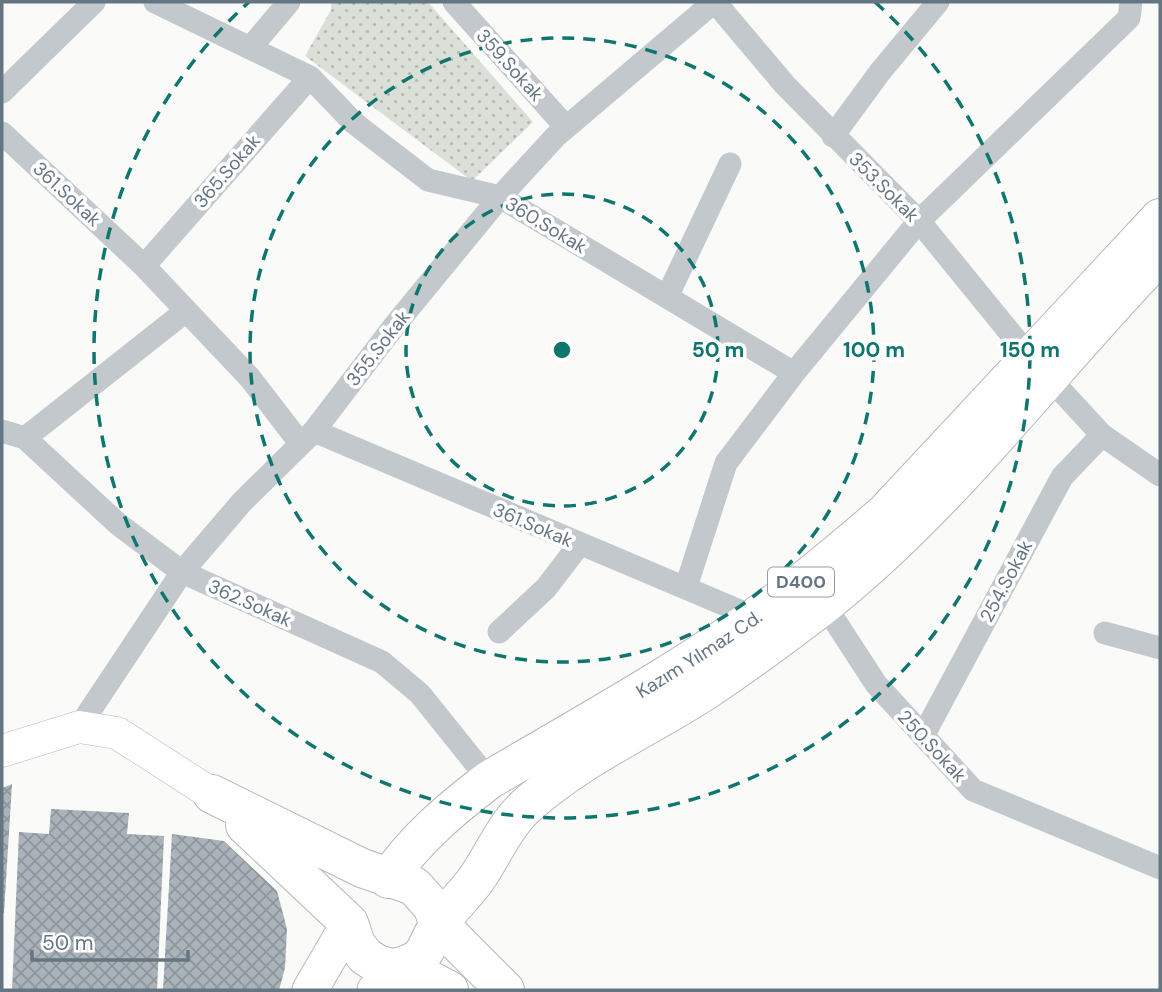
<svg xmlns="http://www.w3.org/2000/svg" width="1162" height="992" font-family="'DM Sans',sans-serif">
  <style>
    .grass { fill: url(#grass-dots) }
    .building { fill: url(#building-cross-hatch) }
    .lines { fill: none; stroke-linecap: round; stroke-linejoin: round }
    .secondary-casing { stroke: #b3babf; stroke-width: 33 }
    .primary-casing { stroke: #b5babe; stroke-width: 37 }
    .highway-casing { stroke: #b4b9bd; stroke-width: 40 }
    .street { stroke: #c3c8cc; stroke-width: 23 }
    .secondary { stroke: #fff; stroke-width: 32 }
    .primary { stroke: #fff; stroke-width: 35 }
    .highway { stroke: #fff; stroke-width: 38 }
    .ring { fill: none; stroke: #0f766e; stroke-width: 3.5; stroke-dasharray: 12 9 }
    .labels { text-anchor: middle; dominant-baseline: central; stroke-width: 7; stroke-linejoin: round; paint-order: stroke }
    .shield { fill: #fff; stroke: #939fa8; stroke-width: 2 }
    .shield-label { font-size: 18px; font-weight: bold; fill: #657683 }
    .street-label { font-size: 19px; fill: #657683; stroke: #fff }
    .centre { fill: #0f766e; stroke: #fff; stroke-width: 3.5 }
    .ring-label { font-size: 21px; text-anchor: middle; font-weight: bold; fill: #0f766e; stroke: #fff; stroke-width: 7; stroke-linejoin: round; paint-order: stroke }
  </style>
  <defs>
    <pattern id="grass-dots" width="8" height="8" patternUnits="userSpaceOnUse" patternTransform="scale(1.75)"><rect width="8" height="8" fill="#dadfd7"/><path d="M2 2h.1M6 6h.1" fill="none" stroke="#b4b9b4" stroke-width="1.8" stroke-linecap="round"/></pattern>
    <pattern id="building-cross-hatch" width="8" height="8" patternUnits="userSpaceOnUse" patternTransform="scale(1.75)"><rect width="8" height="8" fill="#aab3b9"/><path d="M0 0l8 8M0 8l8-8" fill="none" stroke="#8e969c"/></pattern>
  </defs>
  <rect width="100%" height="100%" fill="#fafaf8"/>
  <path class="grass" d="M331 2H428L533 122 472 181 305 56 331 10Z"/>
  <path class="building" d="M12 784 4 913H2V788Z
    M51 809 129 813 127 834 164 836 157 990H12L19 832 49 834Z
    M172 834 224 841 277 891 287 929 285 968 279 990H163Z"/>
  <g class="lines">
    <defs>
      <path id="secondary" d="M2 751 79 727 117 733 212 794"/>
      <path id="primary" d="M310 990 349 923
        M375 990 394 968"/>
      <g id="highway">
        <path d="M212 794 362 868 414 886 432 906 439 924 505 990"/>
        <path d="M245 825 349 923 356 944 365 956 377 964 422 976 449 990"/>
        <path id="s1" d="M388 879C415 839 451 809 489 780 582 725 677 673 765 610 807 580 846 546 885 513L1160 218"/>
        <path d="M394 968C432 959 422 948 440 923 451 907 466 894 477 878 493 855 504 827 525 807 580 757 647 729 708 689 748 662 788 633 825 604 952 503 1048 371 1160 255"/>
      </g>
    </defs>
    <use href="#secondary" class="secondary-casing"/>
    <use href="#primary" class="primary-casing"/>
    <use href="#highway" class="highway-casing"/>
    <path class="street" d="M155 2 310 77 354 123 428 180 500 197 794 373
      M454 2 566 127
      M715 2 785 85 919 221 1029 356 1102 435 1160 475
      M251 47 289 2
      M2 92 94 2
      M2 133 144 266 250 378 300 443
      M833 136 880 72 938 2
      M144 266 310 77
      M667 297 730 164
      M2 431 25 438 118 524 182 572 382 662 420 694 489 780
      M314 431 754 617
      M25 438 186 311
      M686 587 726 463 794 373 919 221 1129 18 1131 2
      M824 604 876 684 973 790 1160 868
      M499 632 546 588 579 545
      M1105 633 1160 648
      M79 727 182 572 242 502 314 431 395 325 500 197 556 136 714 2
      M923 736 1062 477 1102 435"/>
    <use href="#secondary" class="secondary"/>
    <use href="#primary" class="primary"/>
    <use href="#highway" class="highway"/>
  </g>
  <g class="ring">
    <circle cx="562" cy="350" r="156"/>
    <circle cx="562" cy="350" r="312"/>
    <path d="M875 2A468 468 0 1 1 249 2"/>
  </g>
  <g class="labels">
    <rect class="shield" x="768" y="567.5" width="66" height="29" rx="5"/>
    <g class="shield-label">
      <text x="801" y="582">D400</text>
    </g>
    <g class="street-label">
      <text transform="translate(510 65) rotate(48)">359.Sokak</text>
      <text transform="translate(227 171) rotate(-49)">365.Sokak</text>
      <text transform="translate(884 187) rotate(45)">353.Sokak</text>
      <text transform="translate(67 194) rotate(43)">361.Sokak</text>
      <text transform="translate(546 225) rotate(31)">360.Sokak</text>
      <text transform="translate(378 348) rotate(-52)">355.Sokak</text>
      <text transform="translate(533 525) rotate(23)">361.Sokak</text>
      <text transform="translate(1006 581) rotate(-62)">254.Sokak</text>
      <text transform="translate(250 603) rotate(24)">362.Sokak</text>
      <text stroke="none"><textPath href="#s1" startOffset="387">Kazım Yılmaz Cd.</textPath></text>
      <text transform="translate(932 746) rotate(47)">250.Sokak</text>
    </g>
  </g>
  <circle cx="562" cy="350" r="10" class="centre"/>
  <g class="ring-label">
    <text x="718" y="357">50 m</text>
    <text x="874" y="357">100 m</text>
    <text x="1030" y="357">150 m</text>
  </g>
  <rect width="1162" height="992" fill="none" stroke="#657683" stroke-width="7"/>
  <path d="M32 950v10h156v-10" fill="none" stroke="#657683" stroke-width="3.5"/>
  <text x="42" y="950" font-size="21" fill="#657683" stroke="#ffffff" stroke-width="5" paint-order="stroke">50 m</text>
</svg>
